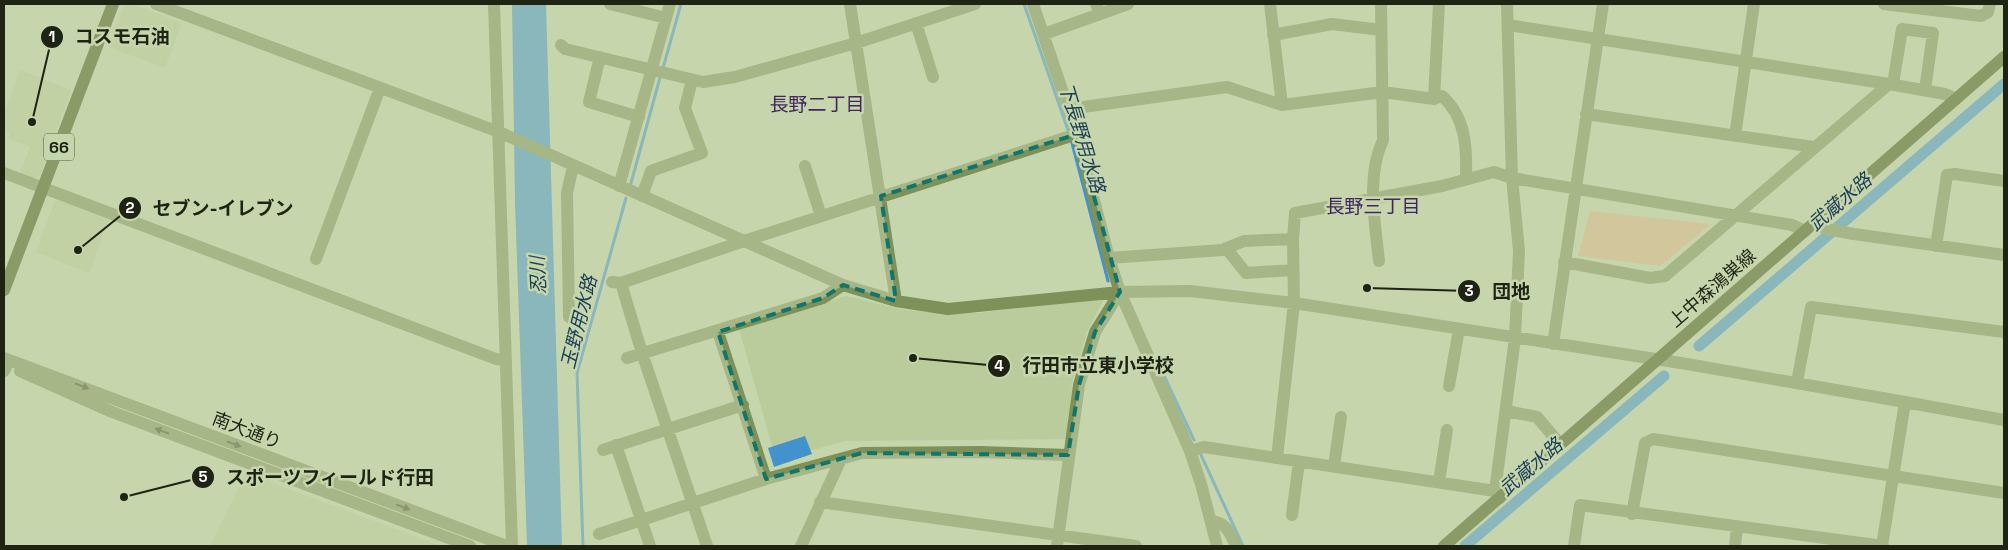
<svg xmlns="http://www.w3.org/2000/svg" width="2008" height="550" font-family="'Space Grotesk','Noto Sans JP',sans-serif">
  <style>
    .built { fill: #bacc9b }
    .green { fill: #e0b38a }
    .water { fill: #4292ce }
    .lines { fill: none; stroke-linecap: round; stroke-linejoin: round }
    .stream { stroke: #4292ce; stroke-width: 3 }
    .canal { stroke: #4292ce; stroke-width: 11 }
    .minor { stroke: #7e9159; stroke-width: 12 }
    .major { stroke: #445616; stroke-width: 12 }
    .oneway { fill: #404a2c }
    .marked { fill: none; stroke: #0f766e; stroke-width: 4; stroke-dasharray: 10 6; stroke-linejoin: round }
    .labels { text-anchor: middle; dominant-baseline: central; stroke-width: 5; stroke-linejoin: round; paint-order: stroke }
    .shield { fill: #c6d6ac; stroke: #505941; stroke-width: 1 }
    .shield-label { font-size: 16px; font-weight: bold; fill: #1e2313 }
    .street-label { font-size: 18px; fill: #1e2313; stroke: #c6d6ac }
    .neighbourhood-label { font-size: 19px; fill: #41255e; stroke: #c6d6ac }
    .water-label { font-size: 19px; font-style: italic; fill: #1a3c55; stroke: #c6d6ac }
    .leader { fill: none; stroke: #1e2313; stroke-width: 2 }
    .callout-dot { fill: #1e2313; stroke: #c6d6ac; stroke-width: 2 }
    .mark-label { font-size: 15px; text-anchor: middle; font-weight: bold; fill: #fff }
    .callout-label { font-size: 19px; text-anchor: middle; font-weight: bold; fill: #1e2313; stroke: #c6d6ac; stroke-width: 5; stroke-linejoin: round; paint-order: stroke }
  </style>
  <rect width="100%" height="100%" fill="#c6d6ac"/>
  <path class="built" d="M125 4H132L182 23 165 68 108 47Z
    M20 70 71 90 40 175 31 180 19 174 30 147 9 139V132L4 131V113Z
    M56 198 110 217 89 273 36 252Z
    M1106 295 1087 332 1072 383 1070 439 845 441 776 460 739 329 846 296 905 310 945 313H980Z
    M246 473 441 546H210Z"/>
  <path class="green" d="M1590 211 1711 224 1660 266 1578 256Z"/>
  <path class="water" d="M512 4H546L562 546H527L515 203Z
    M805 436 812 454 774 467 768 448Z"/>
  <g class="lines">
    <path class="stream" d="M1024 4 1069 133
      M663 68 681 4
      M1071 139 1108 281
      M631 183 661 74
      M1159 365 1194 440
      M1201 455 1243 546
      M583 546 577 373 626 198"/>
    <path class="canal" d="M1699 346 2004 84
      M1465 546 1664 376"/>
    <path class="minor" d="M156 4 499 132 843 285 896 301 948 309 1120 292 1190 291 1294 303 1681 363 1905 402
      M494 4 512 546
      M610 4 666 18
      M850 4 896 301
      M1033 4 1077 134 1109 258
      M1270 4 1282 105 1383 92 1434 99 1442 96C1466 117 1467 148 1466 179
      M1884 4 1981 16 1988 12 1990 4
      M1100 14 1128 4
      M916 23 933 77
      M1508 25 1889 84 1945 94 1956 99
      M1044 34 1100 14 1096 4
      M1273 35 1332 24 1381 30
      M561 45 565 49 703 82 735 77 856 43 975 4
      M600 57 589 102 639 117
      M1893 84 1902 29 1933 33 1925 90
      M1434 99 1439 4
      M1069 109 1227 87 1282 105
      M1586 114 1814 147
      M1735 136 1754 4
      M805 166 821 216
      M4 173 496 359 505 360
      M619 186 670 4
      M642 196 651 171 702 153 685 108 692 80
      M1815 222 1826 229 1854 234 2004 255
      M1936 246 1947 175 1955 174 2004 181
      M1226 248 1246 273 1293 270
      M316 259 380 88
      M1379 261C1375 222 1366 176 1383 140L1381 4
      M1564 262 1650 278 1665 276 1889 84
      M612 282 621 283 744 241 1077 134
      M621 283 642 353 707 546
      M1120 292 1109 258 1222 250 1244 241 1293 239
      M569 317 567 193 573 166
      M718 332 766 479
      M1553 344 1603 4
      M4 358 507 546
      M627 358 823 298 843 285
      M4 371 7 365
      M20 371 112 412 470 546
      M1797 382 1811 307 2004 332
      M1449 386 1459 329
      M1506 411 1537 417 1560 444
      M616 445 650 546
      M603 450 743 405
      M1190 451 1204 447 1495 491 1500 498
      M1277 458 1294 303 1293 239 1295 213 1442 186 1494 172 1512 178 1792 225 1805 231
      M1334 466 1341 417
      M1439 482 1447 430
      M1495 491 1515 338 1519 251 1512 178 1507 4
      M820 502 1136 546
      M1632 514 1645 443 1653 439 2004 493
      M1292 515 1299 462
      M1211 521C1227 523 1229 532 1236 546
      M599 534 766 479 862 453 980 452 1068 455
      M801 546 841 459
      M1057 546 1079 385 1095 332 1120 292 1190 451 1201 484 1217 546
      M1574 546 1580 505 1883 546
      M1735 546 1737 528
      M1882 546 1905 402 2004 420"/>
    <path class="major" d="M4 290 113 4
      M1444 546 2004 57"/>
  </g>
  <defs><path id="oneway-solid" d="M-6-.8H1V-3.2L6.5 0L1 3.2V.8H-6Z" transform="scale(1.25)"/></defs>
  <g class="oneway">
    <use href="#oneway-solid" transform="translate(82 386) rotate(21)"/>
    <use href="#oneway-solid" transform="translate(162 431) rotate(-160)"/>
    <use href="#oneway-solid" transform="translate(234 444) rotate(21)"/>
    <use href="#oneway-solid" transform="translate(403 507) rotate(21)"/>
  </g>
  <path d="M0 0H2008V550H0ZM1077 134 1120 292 1095 332 1079 385 1068 455 862 453 766 479 718 332 823 298 843 285 896 301 881 196Z" fill="#c6d6ac" fill-opacity=".55" fill-rule="evenodd"/>
  <path class="marked" d="M1077 134 1120 292 1095 332 1079 385 1068 455 862 453 766 479 718 332 823 298 843 285 896 301 881 196Z"/>
  <g class="labels">
    <rect class="shield" x="44" y="133.5" width="30" height="27" rx="4"/>
    <g class="shield-label">
      <text x="59" y="147">66</text>
    </g>
    <g class="street-label">
      <text transform="translate(1712 288) rotate(-41)">上中森鴻巣線</text>
      <text transform="translate(247 430) rotate(21)">南大通り</text>
    </g>
    <g class="neighbourhood-label">
      <text x="817" y="104">長野二丁目</text>
      <text x="1373" y="206">長野三丁目</text>
    </g>
    <g class="water-label">
      <text transform="translate(1082 138) rotate(73)">下長野用水路</text>
      <text transform="translate(1840 202) rotate(-41)">武蔵水路</text>
      <text transform="translate(538 275) rotate(-93)">忍川</text>
      <text transform="translate(579 322) rotate(-76)">玉野用水路</text>
      <text transform="translate(1531 467) rotate(-41)">武蔵水路</text>
    </g>
  </g>
  <path class="leader" d="M32 122L52 37M78 250L130 208M1367 288L1469 291M913 358L999 366M124 497L203 477"/>
  <g class="callout-dot">
    <circle cx="32" cy="122" r="5"/>
    <circle cx="78" cy="250" r="5"/>
    <circle cx="1367" cy="288" r="5"/>
    <circle cx="913" cy="358" r="5"/>
    <circle cx="124" cy="497" r="5"/>
    <circle cx="52" cy="37" r="12"/>
    <circle cx="130" cy="208" r="12"/>
    <circle cx="1469" cy="291" r="12"/>
    <circle cx="999" cy="366" r="12"/>
    <circle cx="203" cy="477" r="12"/>
  </g>
  <g class="mark-label">
    <text x="52" y="42">1</text>
    <text x="130" y="213">2</text>
    <text x="1469" y="296">3</text>
    <text x="999" y="371">4</text>
    <text x="203" y="482">5</text>
  </g>
  <g class="callout-label">
    <text x="122" y="43">コスモ石油</text>
    <text x="223" y="215">セブン-イレブン</text>
    <text x="1511" y="298">団地</text>
    <text x="1098" y="372">行田市立東小学校</text>
    <text x="330" y="484">スポーツフィールド行田</text>
  </g>
  <rect width="2008" height="550" fill="none" stroke="#1e2313" stroke-width="10"/>
</svg>
